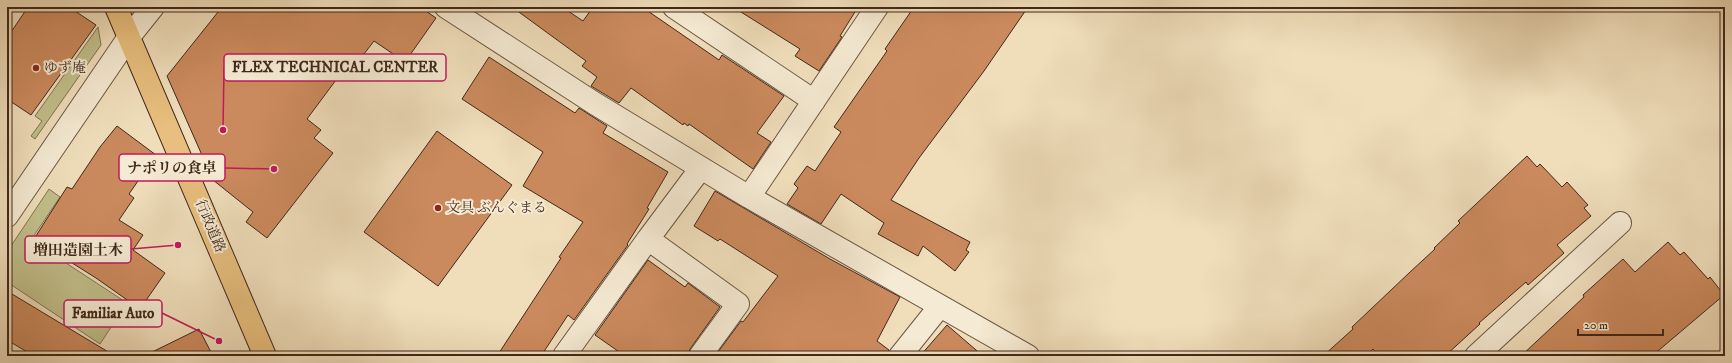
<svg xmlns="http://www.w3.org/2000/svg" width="1732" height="363" font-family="'IM FELL DW Pica','Noto Serif JP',serif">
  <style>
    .green { fill: #c1bf8b; stroke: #807454 }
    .building { fill: #cb8a5d; stroke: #40281c }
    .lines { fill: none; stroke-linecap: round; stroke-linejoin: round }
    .minor-casing { stroke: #6c5644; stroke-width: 24 }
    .highway-casing { stroke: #40281c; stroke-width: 24 }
    .minor { stroke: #f5ead3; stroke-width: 22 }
    .highway { stroke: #e8bf7e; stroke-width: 22 }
    .poi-dot { fill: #8f2418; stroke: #f5ead3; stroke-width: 1.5 }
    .labels { text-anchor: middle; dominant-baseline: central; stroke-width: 4; stroke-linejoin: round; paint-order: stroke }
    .poi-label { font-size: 14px; fill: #40281c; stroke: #f5ead3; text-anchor: start }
    .street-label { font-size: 14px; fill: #40281c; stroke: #f5ead3 }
    .leader { fill: none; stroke: #c2185b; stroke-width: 1.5 }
    .callout-dot { fill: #c2185b; stroke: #f5ead3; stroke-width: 1.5 }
    .callout { fill: #f5ead3; stroke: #c2185b; stroke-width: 1.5 }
    .callout-label { font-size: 15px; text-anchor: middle; font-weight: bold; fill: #40281c }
  </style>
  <rect width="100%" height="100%" fill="#f0debb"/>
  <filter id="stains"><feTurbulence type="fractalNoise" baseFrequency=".005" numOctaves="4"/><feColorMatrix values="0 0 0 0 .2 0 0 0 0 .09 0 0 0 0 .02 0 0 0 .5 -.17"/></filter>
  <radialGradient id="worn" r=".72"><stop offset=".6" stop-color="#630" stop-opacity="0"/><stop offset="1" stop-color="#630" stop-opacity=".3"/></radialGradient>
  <path class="green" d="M98 27 101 45 35 139 31 136 42 121 35 116Z
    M49 189 60 197 31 240 127 303 100 344 7 282V252Z"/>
  <path class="building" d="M28 7H69L96 25 31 115 7 99V38Z
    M222 7H420L436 18 405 62 374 41 344 80 339 76 307 119 321 130 314 138 333 153 267 238 246 222 253 212 213 180 167 76Z
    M512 7H562L583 21 593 7H642L719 60 722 55 784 96 757 133 771 142 753 169 689 124 688 126 684 123 683 125 631 88 619 103 591 86 597 77 582 66 586 61Z
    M733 7H858L840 36 842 37 819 71 795 56 800 49Z
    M914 7H1028L984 71 919 158 891 200 970 242 966 250 969 252 955 271 923 246 918 256 878 234 884 223 841 194 821 224 787 204 798 188 794 184 807 166 815 171 841 132 834 127 887 51 885 49Z
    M489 57 575 113 579 108 604 124 607 126 603 133 668 172 647 208 649 209 627 244 628 245 574 320 568 315 541 356H497L561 258 559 257 583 222 523 186 543 152 462 99Z
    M117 126 156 155 129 194 134 198 119 220 143 235 133 250 165 273 140 309 96 278 34 239 67 187 72 189 100 147Z
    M437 131 512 185 438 286 364 232Z
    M1527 156 1537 167 1540 164 1562 187 1567 182 1588 205 1584 208 1591 216 1557 245 1564 253 1528 285 1526 282 1479 323 1480 324 1445 356H1379L1373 349 1366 356H1323L1353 329 1352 327 1409 273 1435 249 1434 248 1460 223 1458 221Z
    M715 191 830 259 900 297 877 341 889 350 888 356H715L741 321 743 322 778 276 720 239 718 241 694 226Z
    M1668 242 1680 255 1684 252 1708 279 1710 277 1724 295 1652 356H1521L1584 297 1583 295 1623 259 1635 272Z
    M648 260 685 287 688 283 720 307 690 349 688 356H625L595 335Z
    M7 291 115 356H34L7 340Z
    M947 325 983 356H920Z
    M199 329 213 356H144Z"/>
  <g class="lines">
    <defs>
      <path id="minor" d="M446 7 594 103 749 197 1028 356
        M674 7 814 101
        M749 197 877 7
        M7 216 129 37 153 7
        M648 239 701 168
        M564 356 648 239 738 304 700 356
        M900 356 940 306
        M1476 356 1620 223"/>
      <path id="highway" d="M116 7 265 356"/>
    </defs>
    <use href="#minor" class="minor-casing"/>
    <use href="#highway" class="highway-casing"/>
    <use href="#minor" class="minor"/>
    <use href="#highway" class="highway"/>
  </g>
  <g class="poi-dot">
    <circle cx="36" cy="68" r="4"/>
    <circle cx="438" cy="208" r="4"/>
  </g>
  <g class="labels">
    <g class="poi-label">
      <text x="44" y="68">ゆず庵</text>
      <text x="446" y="208">文具 ぶんぐまる</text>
    </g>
    <g class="street-label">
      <text transform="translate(210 226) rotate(67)">行政道路</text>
    </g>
  </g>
  <path class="leader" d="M223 130L224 67M274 169L225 168M178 245L131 249M219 341L162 313"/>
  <g class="callout-dot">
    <circle cx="223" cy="130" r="4"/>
    <circle cx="274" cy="169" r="4"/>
    <circle cx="178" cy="245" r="4"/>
    <circle cx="219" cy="341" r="4"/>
  </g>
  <g class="callout">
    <rect x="224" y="54" width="222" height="27" rx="4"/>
    <rect x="119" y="154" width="106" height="27" rx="4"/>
    <rect x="25" y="236" width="106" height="27" rx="4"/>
    <rect x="64" y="300" width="98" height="27" rx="4"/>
  </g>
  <g class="callout-label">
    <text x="335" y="72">FLEX TECHNICAL CENTER</text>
    <text x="172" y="173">ナポリの食卓</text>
    <text x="78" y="255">増田造園土木</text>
    <text x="113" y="318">Familiar Auto</text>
  </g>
  <rect width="1732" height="363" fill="none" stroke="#f0debb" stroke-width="24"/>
  <rect x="8" y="8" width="1716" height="347" fill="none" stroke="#40281c" stroke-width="2"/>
  <rect x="12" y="12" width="1708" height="339" fill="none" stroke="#40281c"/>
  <path d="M1578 329v6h85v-6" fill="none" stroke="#40281c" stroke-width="2"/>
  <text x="1584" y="329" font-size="12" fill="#40281c" stroke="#f5ead3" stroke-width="3" paint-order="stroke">20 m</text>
  <rect width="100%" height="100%" filter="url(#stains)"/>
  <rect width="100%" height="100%" fill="url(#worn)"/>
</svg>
